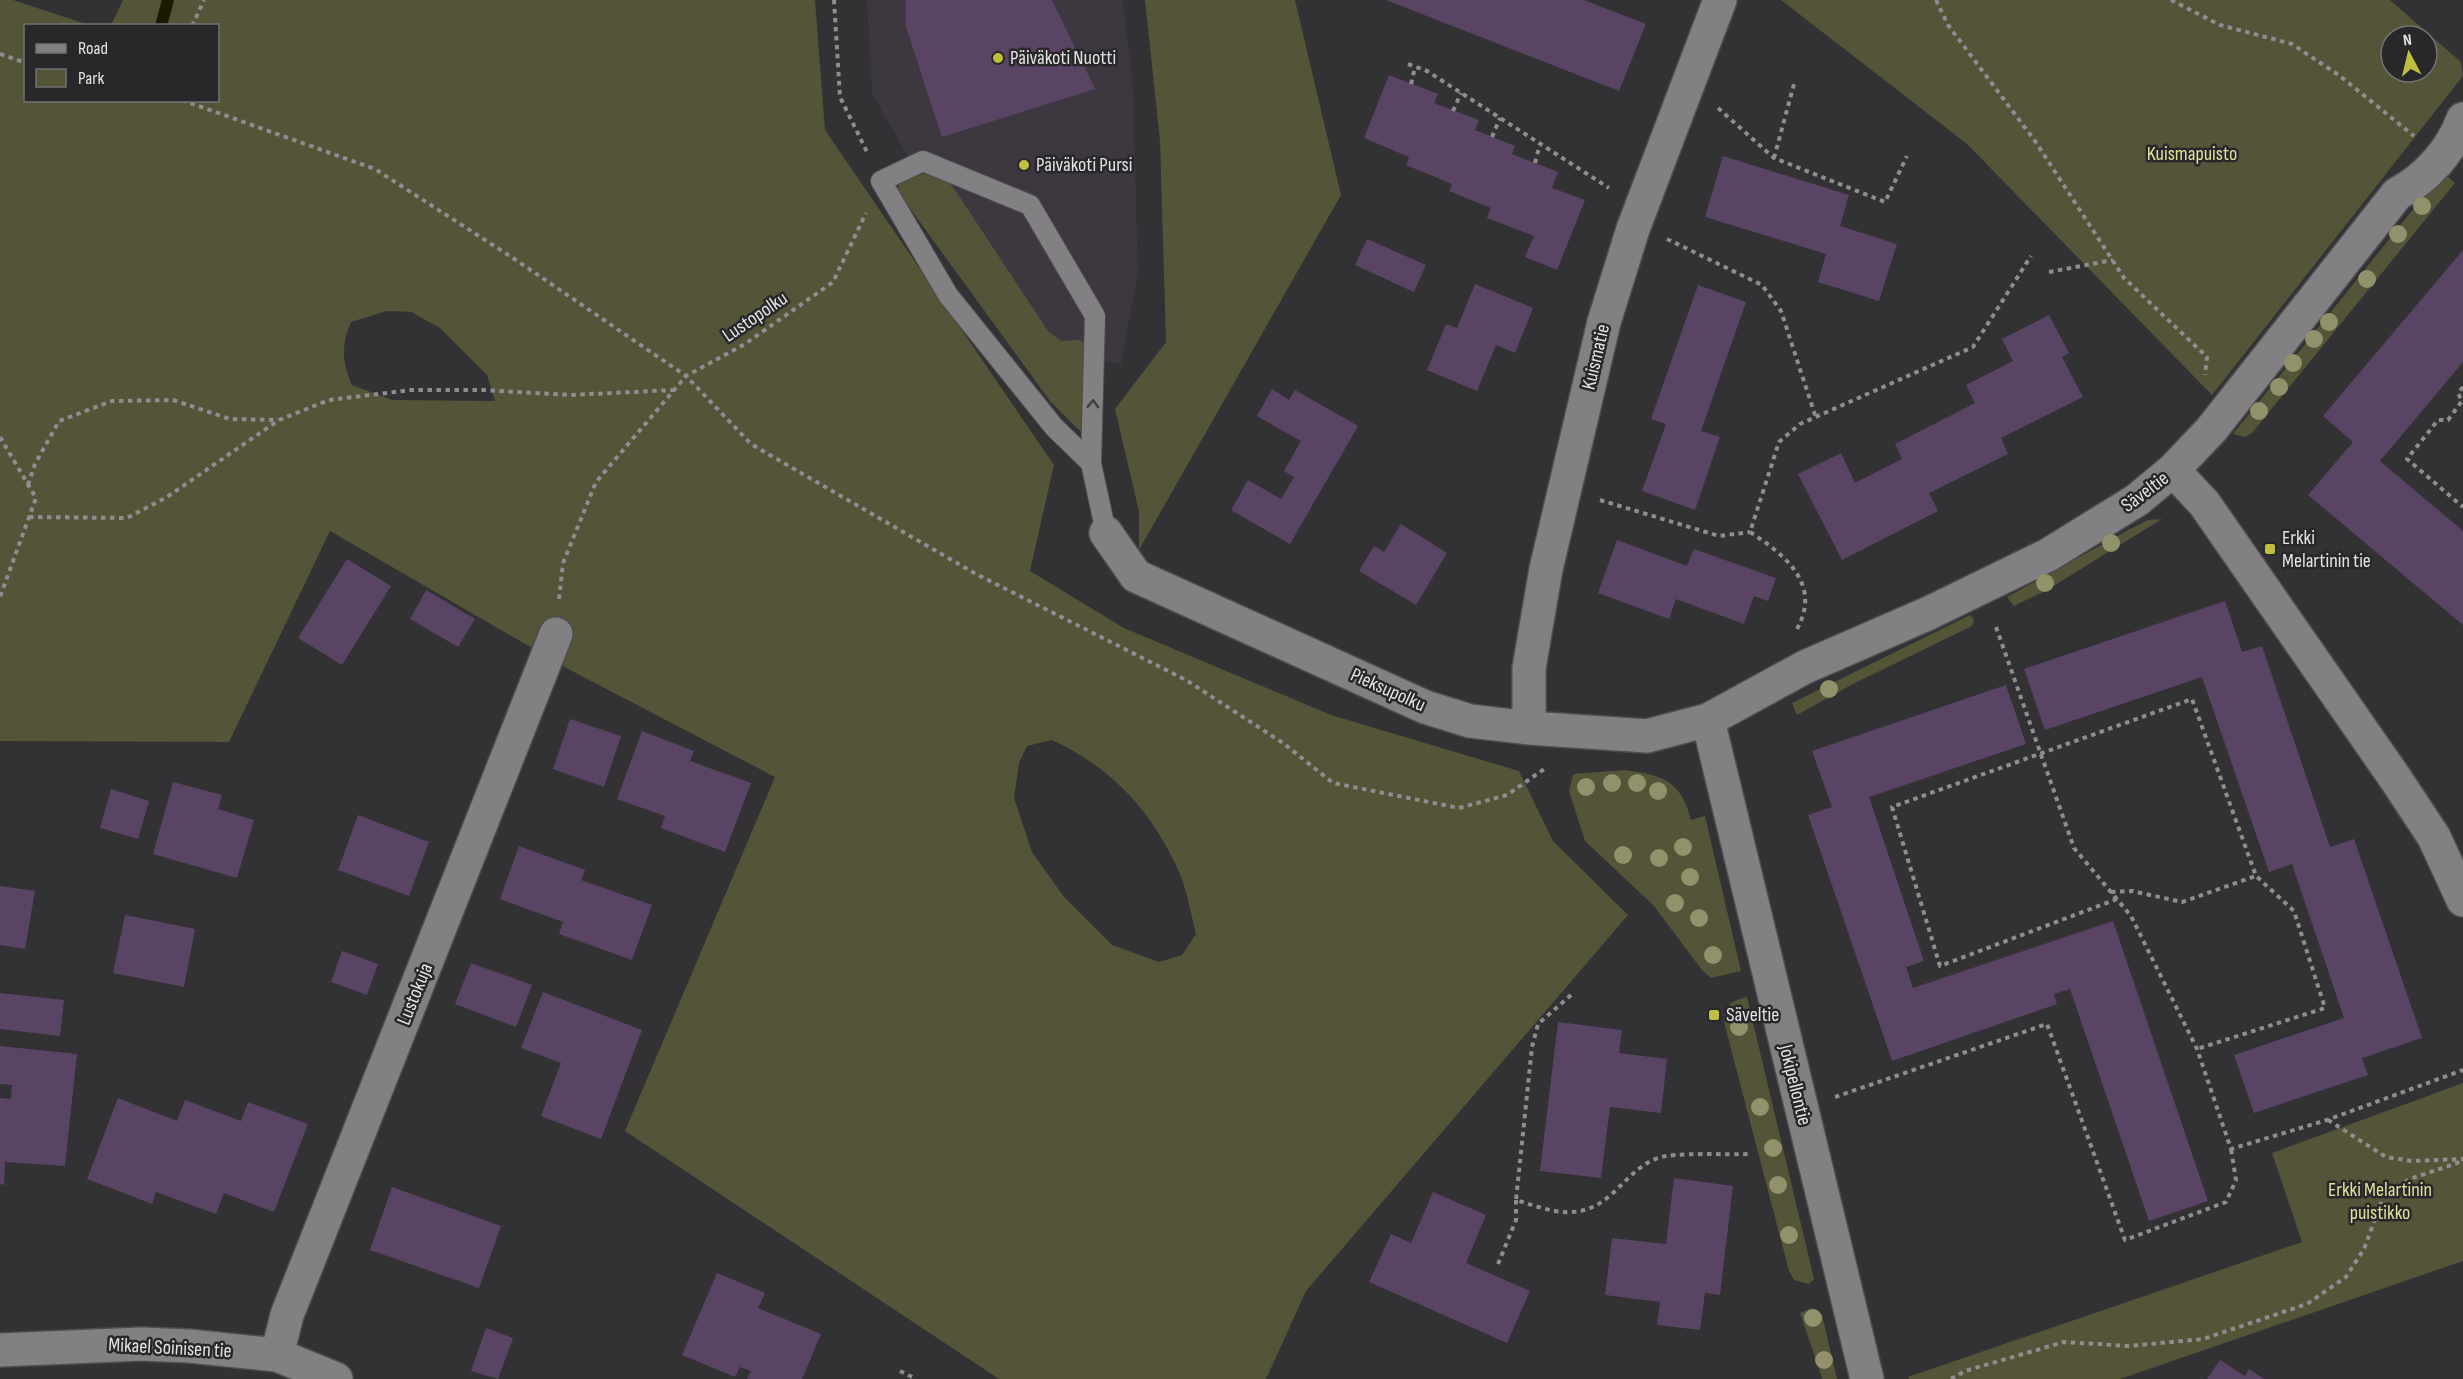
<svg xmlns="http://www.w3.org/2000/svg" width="2463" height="1379" font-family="'Sofia Sans Condensed',sans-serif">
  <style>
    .built { fill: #3d3840 }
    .green { fill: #535438; fill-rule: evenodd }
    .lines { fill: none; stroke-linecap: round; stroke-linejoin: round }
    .stream { stroke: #1b1a00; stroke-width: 12 }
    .building { fill: #5a4464 }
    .service-casing { stroke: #4e4d4f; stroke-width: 22 }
    .minor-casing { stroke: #4e4d4f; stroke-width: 36 }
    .path { stroke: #8e8d8f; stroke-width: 4; stroke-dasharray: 4.5 4.5; stroke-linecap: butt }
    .service { stroke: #828083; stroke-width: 20 }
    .minor { stroke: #828083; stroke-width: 33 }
    .tree { fill: #91916c }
    .oneway { stroke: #3e3d40 }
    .poi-dot { fill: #bfbe41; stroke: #282729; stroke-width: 2 }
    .labels { text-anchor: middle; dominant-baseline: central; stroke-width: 5; stroke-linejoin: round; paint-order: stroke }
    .poi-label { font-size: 20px; fill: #e3e2e4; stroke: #282729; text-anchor: start }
    .park-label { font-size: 20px; fill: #dfe09b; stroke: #282729 }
    .street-label { font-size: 20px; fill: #e3e2e4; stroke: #282729 }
  </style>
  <rect width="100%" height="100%" fill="#323133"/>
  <path class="built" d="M867 0H1123L1133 88 1138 273 1121 364 1050 354 954 235 872 94Z"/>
  <path class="green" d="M0 0H13L89 25 26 26V100H218V26L111 25 123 0H815L825 130 1054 465 1030 571 1124 628 1331 715 1519 771 1553 841 1628 915 1306 1291 1266 1379H999L625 1131 775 777 570 670 330 531 229 742 0 741ZM387 311 411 312 440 328 487 375 495 401 392 400 352 385C342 363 341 344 351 322ZM1052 740C1112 768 1152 811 1179 872 1187 891 1191 914 1196 934L1182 955 1159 962 1112 945 1064 897 1032 852 1014 798 1019 763 1027 746Z
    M1145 0H1295L1341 195 1139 550V512L1115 409 1166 342 1160 141Z
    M1781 0H2390L2461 62 2463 76 2212 395 1967 144ZM2391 36H2427V72H2391Z
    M934 171 943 174 959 196 1048 331 1061 341 1079 340 1086 343 1083 434 1050 401 898 192 899 180Z
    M2443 172 2455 183 2252 433 2245 437 2233 434Z
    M2162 519 2047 590 2014 606 2007 597 2130 529 2148 520Z
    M1970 615 1974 620 1972 626 1853 684 1797 715 1792 703Z
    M1625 770C1662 775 1681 780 1691 820L1705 816 1741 971 1711 978 1702 970 1654 906 1585 841 1569 791 1573 774Z
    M1747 997 1814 1279 1809 1284 1794 1280 1789 1271 1725 1026C1723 1008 1728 1001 1747 997Z
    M2463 1083V1261L2120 1379H1909L1908 1377 2302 1242 2272 1153Z
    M1811 1308 1822 1315 1837 1379H1822L1821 1375 1800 1313Z"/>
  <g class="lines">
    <path class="stream" d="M161 26 168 0"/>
  </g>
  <path class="building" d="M906 0H1052L1095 89 942 137 906 27Z
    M1386 0H1584L1646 24 1619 91Z
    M1389 75 1438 94 1434 103 1479 120 1475 130 1515 146 1512 154 1558 172 1552 188 1585 200 1557 270 1525 257 1534 236 1487 218 1491 208 1449 191 1452 184 1406 165 1409 157 1364 138Z
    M1723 156 1849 195 1840 226 1897 244 1879 301 1818 282 1826 254 1705 217Z
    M1367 239 1426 265 1414 292 1355 265Z
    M2463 250V362L2380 461 2463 531V625L2308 495 2353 442 2323 416Z
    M1475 284 1533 308 1515 353 1496 345 1477 391 1427 370 1446 324 1457 328Z
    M1698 285 1746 302 1701 431 1720 437 1695 510 1642 491 1666 424 1651 419Z
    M2049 315 2069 353 2062 357 2083 397 2001 438 2008 454 1929 493 1938 511 1842 560 1798 474 1841 453 1855 483 1902 459 1895 444 1975 403 1966 385 2013 361 2002 339Z
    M1272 389 1289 400 1295 390 1358 426 1290 544 1231 510 1248 480 1281 499 1294 477 1284 471 1301 441 1257 416Z
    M1401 524 1447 553 1416 605 1359 571 1374 546 1384 552Z
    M1617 540 1687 566 1694 549 1776 578 1768 601 1754 596 1744 624 1676 599 1669 619 1598 593Z
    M347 559 391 586 342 665 298 638Z
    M426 590 475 619 458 647 410 619Z
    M2225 601 2242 652 2262 646 2330 847 2354 839 2422 1038 2362 1058 2368 1075 2254 1113 2234 1055 2344 1018 2292 864 2269 872 2202 677 2045 730 2024 669Z
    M2006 685 2026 744 1869 797 1924 961 1906 967 1913 988 2113 921 2208 1201 2149 1221 2070 989 2054 994 2057 1004 1892 1061 1808 815 1832 807 1812 751Z
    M570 719 621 736 604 787 553 769Z
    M642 731 694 751 690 761 751 783 725 852 661 828 665 816 617 799Z
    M173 782 222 795 218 809 254 820 237 878 153 854Z
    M111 789 149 801 138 839 100 828Z
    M358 815 429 842 409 896 338 870Z
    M519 846 585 870 581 880 652 905 632 960 559 934 563 922 500 899Z
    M0 886 35 891 25 949 0 945Z
    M125 915 195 929 184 987 113 973Z
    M342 951 378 964 367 995 331 982Z
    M471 963 532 985 516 1027 455 1004Z
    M543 992 642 1030 601 1139 541 1116 561 1063 521 1048Z
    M0 993 64 1000 60 1036 0 1029Z
    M1558 1022 1622 1030 1619 1053 1667 1059 1661 1113 1610 1107 1601 1178 1540 1171Z
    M0 1046 77 1054 65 1166 5 1162 4 1185 0 1184V1098L11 1099 12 1085 0 1084Z
    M118 1098 177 1121 185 1100 241 1121 248 1102 308 1124 274 1212 224 1193 216 1214 156 1192 152 1204 87 1179Z
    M1674 1178 1733 1186 1720 1295 1705 1293 1700 1330 1657 1325 1660 1302 1605 1295 1612 1238 1666 1244Z
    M392 1187 501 1226 479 1288 370 1250Z
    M1433 1192 1486 1215 1466 1263 1530 1291 1507 1343 1369 1282 1391 1234 1411 1243Z
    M717 1273 765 1293 758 1308 821 1334 802 1379H747L751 1371 740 1367 735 1377 682 1355Z
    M486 1328 513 1338 498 1379 471 1371Z
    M2220 1360 2245 1376 2249 1369 2264 1379H2207Z"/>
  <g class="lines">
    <defs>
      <path id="service" d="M1091 463 1054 427 948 295 881 181 923 161 1030 205 1095 316 1091 463 1106 533"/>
      <path id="minor" d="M2173 470 2204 503 2395 778 2434 837 2463 900
        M1106 533 1136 576 1425 707 1470 721 1529 728 1647 736 1708 720 1805 667 1929 613 2048 555 2137 500 2173 470 2211 430 2397 194C2427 178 2451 151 2463 119
        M1708 720 1867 1379
        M1529 728V668L1546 569 1604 322 1633 229 1720 0
        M0 1350 141 1344 189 1346 277 1355 336 1379
        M277 1355 287 1315 556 634"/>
    </defs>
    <use href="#service" class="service-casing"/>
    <use href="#minor" class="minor-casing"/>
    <path class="path" d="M834 0 840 97 868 154
      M1936 0 1948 25 2035 141 2124 278 2207 357 2205 375
      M2171 0 2220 25 2292 44 2340 76 2414 136
      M192 26 204 0
      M0 54 26 63
      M1408 64 1427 71 1609 188
      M1411 84 1415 67
      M182 100 375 169 516 260 686 376 751 444 976 574 1186 680 1283 743 1333 783 1459 808 1507 795 1547 767
      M1718 108 1774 158 1885 202 1907 156
      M1453 111 1461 93
      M1492 137 1500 118
      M1774 158 1794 84
      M1535 163 1540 144
      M1667 239 1762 285 1781 311 1816 418
      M2049 272 2113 260
      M2463 387 2458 393 2462 401 2448 420H2438L2407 459 2463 507
      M0 437 36 498 0 597
      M28 485 35 464 59 421 112 401 173 400 230 419 278 420
      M1600 500 1719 536 1750 532
      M29 517 127 518 167 497 279 420 329 400 411 390H483L570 395 674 390
      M559 599 563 563 596 482 686 376 745 344 833 282 866 213
      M1996 627 2074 848 2131 916 2197 1049 2231 1149 2327 1120 2463 1070
      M1797 629C1822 584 1785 555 1750 532L1779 442 1800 424 1973 347 2031 256
      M2111 892 2132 891 2182 902 2256 876
      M2117 899 1940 966 1892 807 2192 699 2256 876 2294 911 2325 1008 2197 1049
      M1571 995 1538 1024 1532 1047 1516 1200C1554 1212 1581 1223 1614 1192 1628 1179 1639 1165 1658 1158 1672 1152 1731 1155 1750 1154
      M1835 1097 2047 1024 2125 1240 2226 1202 2236 1180 2231 1149
      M2328 1120 2386 1157 2412 1161 2463 1159
      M1498 1264 1516 1220V1200
      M900 1371 916 1379
      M1951 1379 1965 1371 2064 1342 2129 1346 2203 1339 2307 1304 2346 1277 2364 1249 2384 1195 2410 1179 2463 1161"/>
    <use href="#service" class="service"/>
    <use href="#minor" class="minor"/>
  </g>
  <g class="tree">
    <circle cx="2422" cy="206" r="9"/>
    <circle cx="2398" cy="234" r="9"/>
    <circle cx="2367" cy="279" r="9"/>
    <circle cx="2329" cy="322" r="9"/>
    <circle cx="2314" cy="339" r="9"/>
    <circle cx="2293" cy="363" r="9"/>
    <circle cx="2279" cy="387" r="9"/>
    <circle cx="2259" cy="411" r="9"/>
    <circle cx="2111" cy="543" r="9"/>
    <circle cx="2045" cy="583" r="9"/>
    <circle cx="1829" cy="689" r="9"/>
    <circle cx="1612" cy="783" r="9"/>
    <circle cx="1637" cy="783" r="9"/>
    <circle cx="1586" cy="787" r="9"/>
    <circle cx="1658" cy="791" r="9"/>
    <circle cx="1683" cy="847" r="9"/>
    <circle cx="1623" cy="855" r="9"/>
    <circle cx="1659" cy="858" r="9"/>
    <circle cx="1690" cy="877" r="9"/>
    <circle cx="1675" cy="903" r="9"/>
    <circle cx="1699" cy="918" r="9"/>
    <circle cx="1713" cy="955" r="9"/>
    <circle cx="1739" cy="1027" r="9"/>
    <circle cx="1760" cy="1107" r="9"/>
    <circle cx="1773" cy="1148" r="9"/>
    <circle cx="1778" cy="1185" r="9"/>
    <circle cx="1789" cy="1235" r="9"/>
    <circle cx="1813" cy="1318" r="9"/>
    <circle cx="1824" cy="1360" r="9"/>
  </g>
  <defs><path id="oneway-chevron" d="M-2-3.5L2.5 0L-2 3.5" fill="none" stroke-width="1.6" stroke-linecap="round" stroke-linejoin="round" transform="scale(1.5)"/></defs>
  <use class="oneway" href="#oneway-chevron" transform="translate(1093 404) rotate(-88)"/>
  <g class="poi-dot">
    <circle cx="998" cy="58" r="6"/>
    <circle cx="1024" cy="165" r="6"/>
    <rect x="2264" y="543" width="12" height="12" rx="3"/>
    <rect x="1708" y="1009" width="12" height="12" rx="3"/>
  </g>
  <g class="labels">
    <g class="poi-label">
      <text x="1010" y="58">Päiväkoti Nuotti</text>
      <text x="1036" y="165">Päiväkoti Pursi</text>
      <text x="2282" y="538">Erkki<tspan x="2282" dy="23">Melartinin tie</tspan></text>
      <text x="1726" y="1015">Säveltie</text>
    </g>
    <g class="park-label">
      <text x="2192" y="154">Kuismapuisto</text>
      <text x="2380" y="1190">Erkki Melartinin<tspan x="2380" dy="23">puistikko</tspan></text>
    </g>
    <g class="street-label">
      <text transform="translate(755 317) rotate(-34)">Lustopolku</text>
      <text transform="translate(1596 357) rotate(-77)">Kuismatie</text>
      <text transform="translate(2145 492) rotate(-37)">Säveltie</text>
      <text transform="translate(1388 690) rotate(24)">Pieksupolku</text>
      <text transform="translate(415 994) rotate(-68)">Lustokuja</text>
      <text transform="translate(1795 1085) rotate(76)">Jokipellontie</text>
      <text transform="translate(170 1348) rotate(3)">Mikael Soinisen tie</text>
    </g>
  </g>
  <rect x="24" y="24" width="195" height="78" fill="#282729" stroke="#737274" stroke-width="1.5"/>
  <rect x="36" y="44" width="30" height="9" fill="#828083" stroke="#737274" stroke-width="1.5"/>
  <text x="78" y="54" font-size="18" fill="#e3e2e4">Road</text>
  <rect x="36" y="69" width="30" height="18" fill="#535438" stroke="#737274" stroke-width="1.5"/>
  <text x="78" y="84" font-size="18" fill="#e3e2e4">Park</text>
  <g transform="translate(2409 54) rotate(353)"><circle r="28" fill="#282729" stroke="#737274" stroke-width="1.5"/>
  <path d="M0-4.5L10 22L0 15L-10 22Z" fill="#bfbe41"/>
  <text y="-9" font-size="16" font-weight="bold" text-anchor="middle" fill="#e3e2e4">N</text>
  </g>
</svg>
